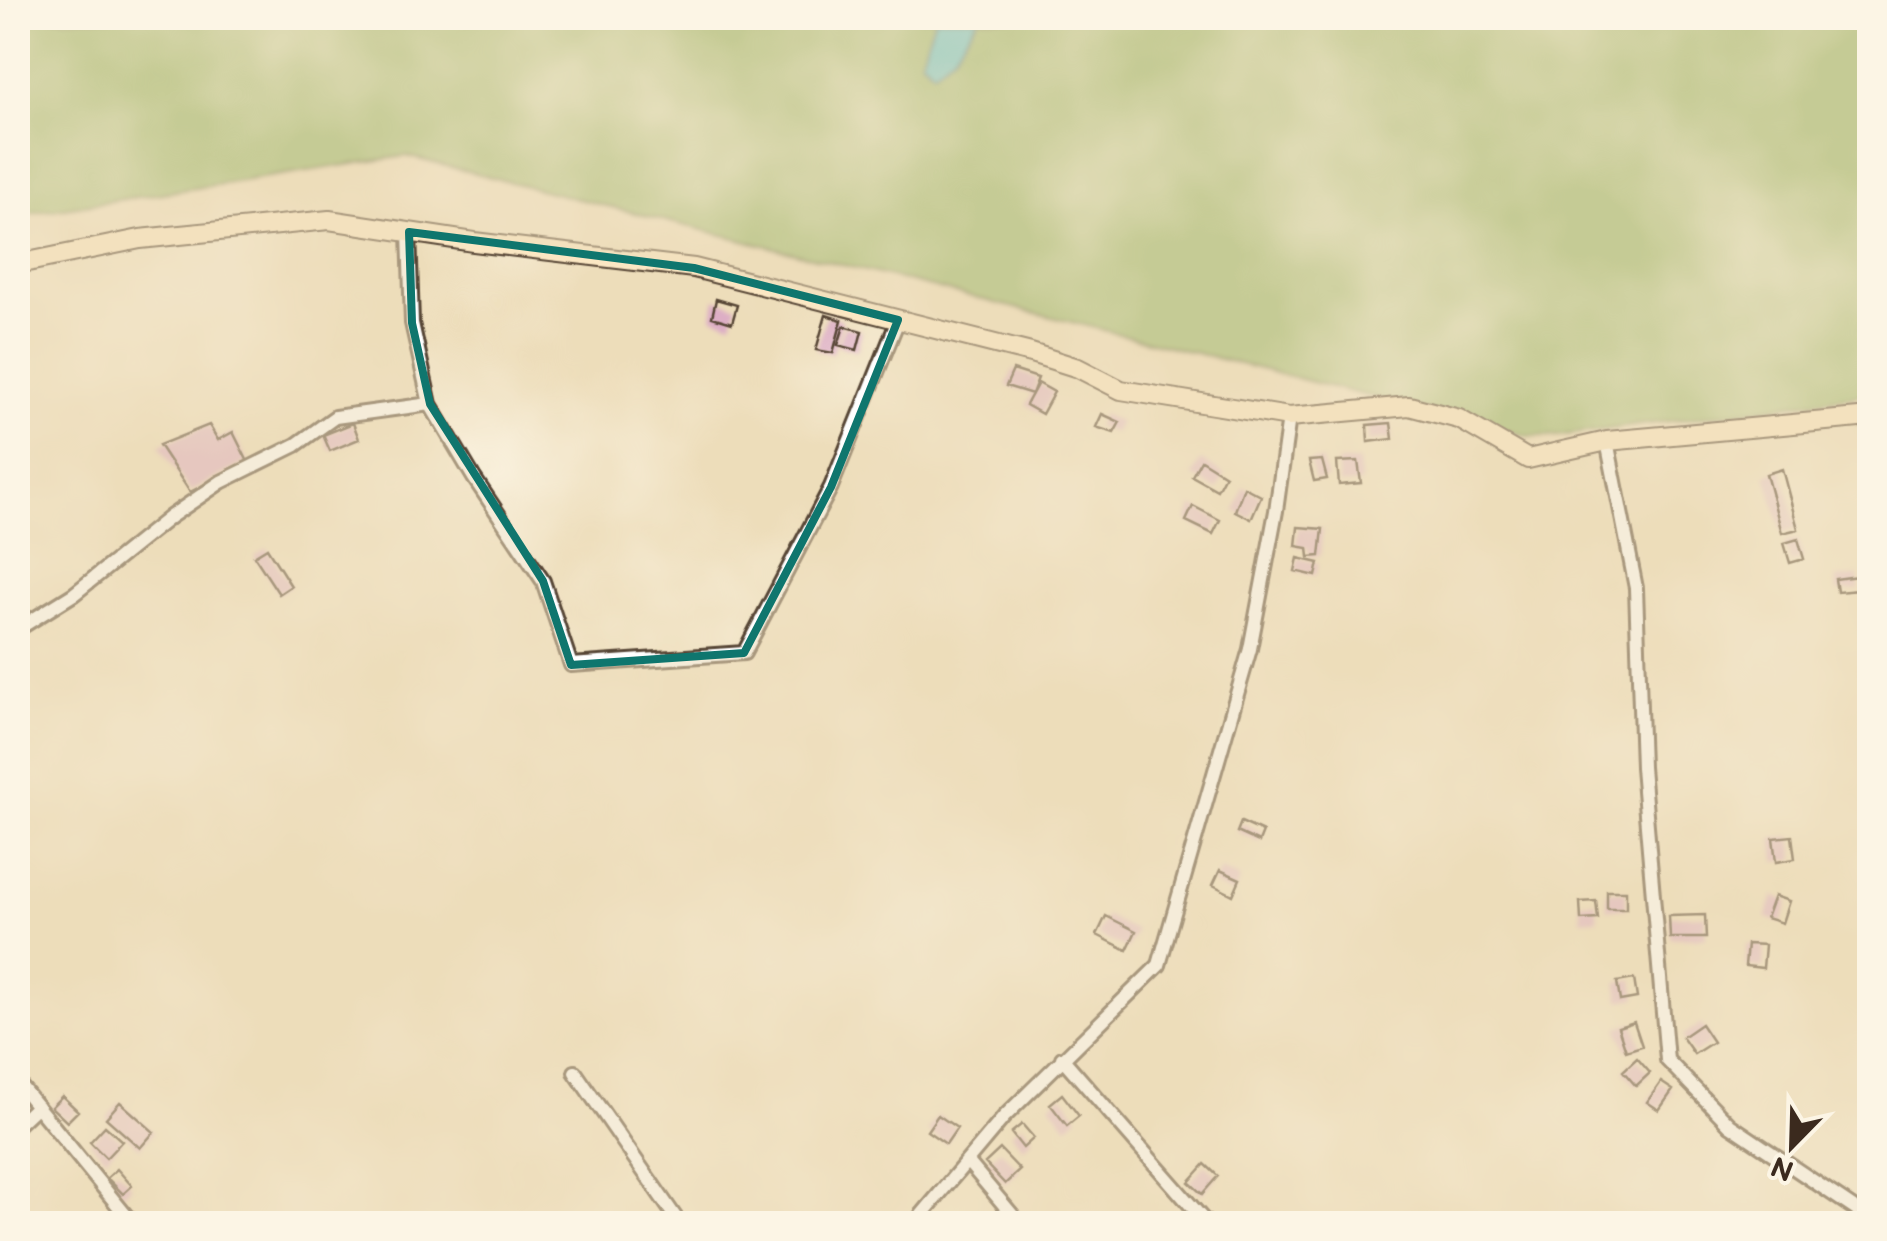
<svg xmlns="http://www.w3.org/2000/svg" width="1887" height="1241" font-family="'Balsamiq Sans',sans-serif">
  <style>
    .forest { fill: #95b668; stroke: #687043; stroke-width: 2.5 }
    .water { fill: #56c2ce; stroke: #487676; stroke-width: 2.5 }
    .building { fill: #ddaec5 }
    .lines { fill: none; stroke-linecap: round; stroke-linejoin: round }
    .street-casing { stroke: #564535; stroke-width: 18 }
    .secondary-casing { stroke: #564535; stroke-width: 22 }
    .street { stroke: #fff; stroke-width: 12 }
    .secondary { stroke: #fbe7c3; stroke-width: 18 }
    .marked { fill: none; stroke: #0f766e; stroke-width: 8; stroke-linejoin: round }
  </style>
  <rect width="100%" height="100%" fill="#fcf5e5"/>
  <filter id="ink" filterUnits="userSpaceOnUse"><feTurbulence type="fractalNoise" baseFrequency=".01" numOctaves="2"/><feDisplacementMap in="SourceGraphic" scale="20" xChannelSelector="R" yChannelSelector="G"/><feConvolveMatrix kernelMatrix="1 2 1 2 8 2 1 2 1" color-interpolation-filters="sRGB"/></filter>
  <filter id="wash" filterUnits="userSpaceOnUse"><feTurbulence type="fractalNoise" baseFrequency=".0048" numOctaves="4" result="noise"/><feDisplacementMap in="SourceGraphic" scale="40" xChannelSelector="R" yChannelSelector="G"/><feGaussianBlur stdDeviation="2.25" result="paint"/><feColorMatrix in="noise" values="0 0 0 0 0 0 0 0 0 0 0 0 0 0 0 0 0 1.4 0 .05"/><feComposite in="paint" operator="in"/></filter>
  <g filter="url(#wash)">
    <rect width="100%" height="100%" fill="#edddba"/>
    <path class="forest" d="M18 18H1869V394L1559 436H1528L406 156 18 215Z"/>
    <path class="water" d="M935 18H979L954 54 934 71 921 60Z"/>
    <g id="blocks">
      <path class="building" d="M716 299 737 305 732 323 712 317Z
        M826 315 842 320 833 353 816 350Z
        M844 326 862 331 857 350 838 345Z
        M1013 370 1038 378 1032 394 1006 386Z
        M1038 383 1054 392 1042 414 1026 405Z
        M1102 414 1120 422 1114 433 1096 427Z
        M353 423 359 439 330 451 323 435Z
        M1391 423 1393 439 1368 442 1367 425Z
        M209 425 218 440 233 432 248 462 190 492 159 445Z
        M1201 460 1225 475 1217 490 1192 476Z
        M1322 460 1327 479 1314 481 1309 461Z
        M1358 461 1361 483 1339 485 1337 462Z
        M1782 469 1798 529 1782 533 1766 474Z
        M1244 487 1261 496 1251 519 1235 511Z
        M1193 506 1220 520 1213 534 1186 521Z
        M1298 527 1323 529 1320 556 1309 557 1308 548 1296 546Z
        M1798 539 1804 559 1790 563 1784 543Z
        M267 548 291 586 279 594 254 556Z
        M1298 558 1319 563 1316 576 1295 571Z
        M1858 576 1859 590 1837 592 1835 579Z
        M1241 822 1263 832 1259 842 1237 832Z
        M1792 836 1795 859 1776 862 1773 838Z
        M1220 870 1240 879 1233 895 1213 885Z
        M1607 891H1626V909H1607Z
        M1774 896 1789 901 1782 923 1766 918Z
        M1596 901 1598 919 1581 920 1580 902Z
        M1705 915 1706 938H1670L1669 916Z
        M1106 916 1136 931 1127 950 1097 935Z
        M1747 944 1765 945 1763 968 1745 966Z
        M1634 979 1637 998 1620 1001 1617 982Z
        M1634 1022 1642 1046 1626 1051 1618 1027Z
        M1701 1024 1713 1042 1694 1054 1682 1037Z
        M1637 1058 1650 1073 1636 1086 1623 1071Z
        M1661 1082 1673 1090 1659 1110 1647 1102Z
        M1062 1094 1079 1116 1067 1126 1050 1104Z
        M62 1096 78 1111 67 1122 51 1107Z
        M120 1102 154 1132 140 1148 106 1118Z
        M938 1115 957 1128 946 1144 927 1131Z
        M1022 1124 1034 1138 1023 1148 1011 1133Z
        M105 1126 122 1141 106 1158 90 1142Z
        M1000 1149 1020 1170 1005 1184 985 1163Z
        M1205 1164 1218 1176 1202 1194 1189 1182Z
        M117 1169 132 1186 123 1194 107 1178Z"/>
    </g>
  </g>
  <g filter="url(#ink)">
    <use href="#blocks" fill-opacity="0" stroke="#564535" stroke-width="2.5"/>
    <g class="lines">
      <defs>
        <path id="street" d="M430 404 474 478 543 581 571 665 744 653 831 487 898 320
          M1607 441 1636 588 1642 767 1667 1060 1730 1125 1870 1219
          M18 629 74 594 170 517 221 482 296 445 335 417 430 404 412 323 409 232
          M1062 1058 1207 1224
          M575 1072 680 1224
          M18 1083 133 1224
          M18 1124 37 1106
          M968 1162 1020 1224
          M914 1224 1004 1117 1159 965 1250 649 1276 511 1289 417"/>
        <path id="secondary" d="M18 264 140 239 329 220 474 242 694 268 1031 353 1078 368 1121 390 1289 417 1409 406 1459 419 1528 459 1607 441 1870 417"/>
      </defs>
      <use href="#street" class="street-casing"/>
      <use href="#secondary" class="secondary-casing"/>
      <use href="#street" class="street"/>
      <use href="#secondary" class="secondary"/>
    </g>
  </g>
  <path d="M0 0H1887V1241H0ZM409 232 694 268 898 320 831 487 744 653 571 665 543 581 430 404 412 323Z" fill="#edddba" fill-opacity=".55" fill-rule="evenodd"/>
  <path class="marked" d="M409 232 694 268 898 320 831 487 744 653 571 665 543 581 430 404 412 323Z"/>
  <rect width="1887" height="1241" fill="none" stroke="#fcf5e5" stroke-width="60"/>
  <g transform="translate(1792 1146) rotate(203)" stroke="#fcf5e5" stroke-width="8" paint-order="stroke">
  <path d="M0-8L18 38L0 25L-18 38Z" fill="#3b2a1e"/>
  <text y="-15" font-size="28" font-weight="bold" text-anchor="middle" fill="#3b2a1e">N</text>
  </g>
</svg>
